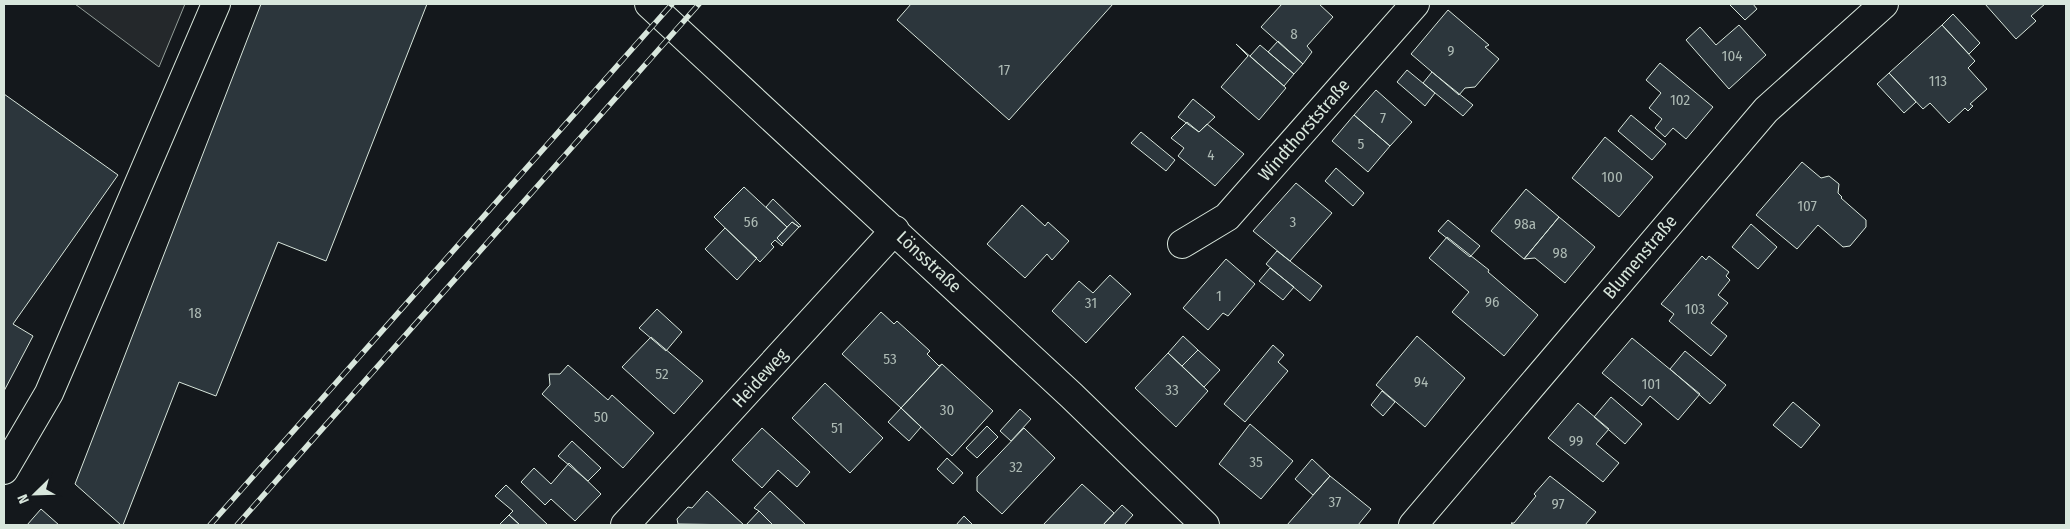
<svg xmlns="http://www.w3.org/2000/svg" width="2070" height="529" font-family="'Fira Sans Condensed',sans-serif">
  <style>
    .parking { fill: #24282b; stroke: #939e99 }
    .building { fill: #2c363c; stroke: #d8e6dc }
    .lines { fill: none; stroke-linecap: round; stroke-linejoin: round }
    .minor-casing { stroke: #d8e6dc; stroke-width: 30 }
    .minor { stroke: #14181c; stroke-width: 28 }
    .rail-casing { stroke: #d8e6dc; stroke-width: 5.5 }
    .rail { stroke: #14181c; stroke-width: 4; stroke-dasharray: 11; stroke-linecap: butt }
    .labels { text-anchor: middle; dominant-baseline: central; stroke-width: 4; stroke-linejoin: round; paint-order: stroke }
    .number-label { font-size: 15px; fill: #adbab4 }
    .street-label { font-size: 18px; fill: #d8e6dc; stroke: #14181c }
  </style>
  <rect width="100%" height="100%" fill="#14181c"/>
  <path class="parking" d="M75 4H185L159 67Z"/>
  <path class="building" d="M261 4H427L326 261 278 242 216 396 179 382 123 525H121L75 484Z
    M911 4H1113L1009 120 897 20Z
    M1282 4H1319L1333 17 1307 46 1312 52 1303 64 1261 27Z
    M1729 4H1753L1757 9 1745 20Z
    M1985 4H2045L2031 16 2036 21 2016 39Z
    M1448 10 1489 45 1485 47 1499 59 1475 87 1465 88 1459 95 1411 54Z
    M1953 14 1980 43 1969 54 1942 25Z
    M1739 25 1766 55 1729 89 1686 40 1700 27 1716 45Z
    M1942 25 1975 61 1968 68 1987 89 1970 104 1973 106 1968 111 1965 108 1949 123 1930 103 1923 109 1889 73Z
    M1278 41 1303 64 1294 74 1268 52Z
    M1236 44 1286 88 1259 120 1221 87 1248 56Z
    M1260 45 1294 74 1284 86 1250 56Z
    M1660 63 1713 107 1686 139 1673 128 1665 137 1655 128 1662 119 1649 108 1661 93 1646 80Z
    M1407 70 1435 93 1425 106 1397 82Z
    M1432 72 1473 105 1463 116 1423 83Z
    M1889 73 1916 102 1904 113 1877 84Z
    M1376 90 1412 122 1390 146 1354 115Z
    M4 94 118 175 13 324 33 336 4 391Z
    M1193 99 1215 117 1199 132 1178 117Z
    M1354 115 1390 146 1368 172 1332 141Z
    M1631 115 1666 144 1652 160 1618 131Z
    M1187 122 1199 132 1207 124 1244 154 1215 186 1178 156 1184 148 1171 138Z
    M1141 132 1175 160 1166 171 1131 143Z
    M1605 137 1653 177 1619 217 1572 178Z
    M1802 162 1821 178 1829 176 1839 184 1838 193 1842 197 1841 198 1866 220V227L1850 246 1843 247 1818 225 1797 249 1756 215Z
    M1336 168 1364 193 1353 206 1325 181Z
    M1296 183 1332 213 1290 261 1253 231Z
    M744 187 787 227 777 238 783 244 782 246 775 240 771 244 774 247 760 262 714 217Z
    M1526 189 1559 217 1524 259 1491 231Z
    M773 199 801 226 799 227 792 222 787 227 766 207Z
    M1022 205 1045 226 1048 222 1069 241 1052 260 1047 254 1025 278 987 244Z
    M1559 217 1595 247 1565 283 1535 258 1524 259Z
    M1448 220 1480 246 1470 257 1438 231Z
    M792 222 799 227 783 244 777 238Z
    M1751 224 1777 247 1758 269 1732 247Z
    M725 228 757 258 737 280 705 249Z
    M1447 237 1489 270 1488 272 1538 315 1504 356 1452 312 1469 292 1429 258Z
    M1277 251 1322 286 1310 301 1266 264Z
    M1702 256 1706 260 1709 256 1729 272 1726 276 1730 280 1718 295 1728 303 1711 323 1727 336 1711 356 1669 321 1674 314 1661 304Z
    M1226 259 1255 284 1228 316 1223 313 1208 330 1183 308Z
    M1270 268 1294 287 1283 300 1259 281Z
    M1110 275 1131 294 1086 343 1052 311 1079 281 1093 293Z
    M657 309 682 332 666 351 639 328Z
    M881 312 894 324 897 321 930 351 927 354 939 366 942 364 901 408 842 354Z
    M1183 336 1198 350 1182 366 1168 353Z
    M1417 336 1465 378 1425 427 1376 385Z
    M651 337 703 381 674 414 622 367Z
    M1632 338 1700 394 1678 420 1650 396 1642 406 1602 373Z
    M1273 345 1284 355 1278 362 1288 371 1245 422 1224 404Z
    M1198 350 1220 370 1204 387 1182 366Z
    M1685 351 1726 385 1710 404 1670 369Z
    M1168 353 1208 391 1176 427 1135 388Z
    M942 364 993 411 952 456 901 408Z
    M568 365 608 400 612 395 654 433 623 468 542 394 550 385 549 374H560Z
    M825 383 883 438 850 473 792 418Z
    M1382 391 1395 402 1383 416 1371 405Z
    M1611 397 1642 424 1625 444 1594 417Z
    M1793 402 1820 425 1801 448 1773 425Z
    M1578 403 1609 429 1596 444 1619 463 1603 482 1548 438Z
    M901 408 921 427 909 441 888 422Z
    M1020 409 1031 419 1011 441 1000 431Z
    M1250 424 1293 461 1261 499 1219 464Z
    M987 426 998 437 977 458 966 448Z
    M762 428 810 472 797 487 778 470 762 488 732 460Z
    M1024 428 1055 458 1002 514 977 491V477Z
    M572 441 601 468 588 481 558 456Z
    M947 458 963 473 953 484 937 469Z
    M1312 459 1330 476 1313 495 1295 479Z
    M569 463 601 494 575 521 551 499 545 505 521 482 534 468 551 484Z
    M1330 476 1371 509 1358 525H1287Z
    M1550 476 1596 512 1585 525H1514L1511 523H1514L1536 496 1534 494Z
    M1082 484 1114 513 1103 525H1043Z
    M506 485 548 525H520L509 515 513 511 495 496Z
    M707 491 744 525 678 524 677 519 688 507 692 508Z
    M770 491 806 525H773L759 511 754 508Z
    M1122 505 1133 515 1124 525H1103Z
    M41 509 59 525H27Z
    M759 511 773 525H746Z
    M509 515 520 525H499Z
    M964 516 973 525H956Z"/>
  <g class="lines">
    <defs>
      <path id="minor" d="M649 4 1072 396 1205 525
        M1182 244 1227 217 1415 4
        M4 470 49 393 216 4
        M625 525 895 230
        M1413 525 1766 110 1884 4"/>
    </defs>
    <use href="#minor" class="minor-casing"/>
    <use href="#minor" class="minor"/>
    <defs>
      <path id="rail" d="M210 525 672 4
        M237 525 699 4"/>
    </defs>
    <use href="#rail" class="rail-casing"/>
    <use href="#rail" class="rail"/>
  </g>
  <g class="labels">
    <g class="number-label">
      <text x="1294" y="34">8</text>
      <text x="1451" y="51">9</text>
      <text x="1732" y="56">104</text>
      <text x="1004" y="70">17</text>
      <text x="1938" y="81">113</text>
      <text x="1680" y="100">102</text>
      <text x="1383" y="118">7</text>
      <text x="1361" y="144">5</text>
      <text x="1211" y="155">4</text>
      <text x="1612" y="177">100</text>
      <text x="1807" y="206">107</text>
      <text x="751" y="222">56</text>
      <text x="1293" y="222">3</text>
      <text x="1525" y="224">98a</text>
      <text x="1560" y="253">98</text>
      <text x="1219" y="296">1</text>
      <text x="1492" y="302">96</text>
      <text x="1091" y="303">31</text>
      <text x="1695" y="309">103</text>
      <text x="195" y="313">18</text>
      <text x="890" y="359">53</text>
      <text x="662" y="374">52</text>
      <text x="1421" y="382">94</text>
      <text x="1651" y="384">101</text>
      <text x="1172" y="390">33</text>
      <text x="947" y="410">30</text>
      <text x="601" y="417">50</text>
      <text x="837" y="428">51</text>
      <text x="1576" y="441">99</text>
      <text x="1256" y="462">35</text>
      <text x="1016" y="467">32</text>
      <text x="1335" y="502">37</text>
      <text x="1558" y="504">97</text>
    </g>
    <g class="street-label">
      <text transform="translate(1304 130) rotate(-49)">Windthorststraße</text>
      <text transform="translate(1640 257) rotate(-50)">Blumenstraße</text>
      <text transform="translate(929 262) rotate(43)">Lönsstraße</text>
      <text transform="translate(760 378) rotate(-48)">Heideweg</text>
    </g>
  </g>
  <rect width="2070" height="529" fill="none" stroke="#d8e6dc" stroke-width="10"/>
  <g transform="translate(35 494) rotate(247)" stroke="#14181c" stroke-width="4" paint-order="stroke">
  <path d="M0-4L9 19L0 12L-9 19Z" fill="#d8e6dc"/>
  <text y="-8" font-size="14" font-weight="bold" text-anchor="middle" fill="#d8e6dc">N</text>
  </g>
</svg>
